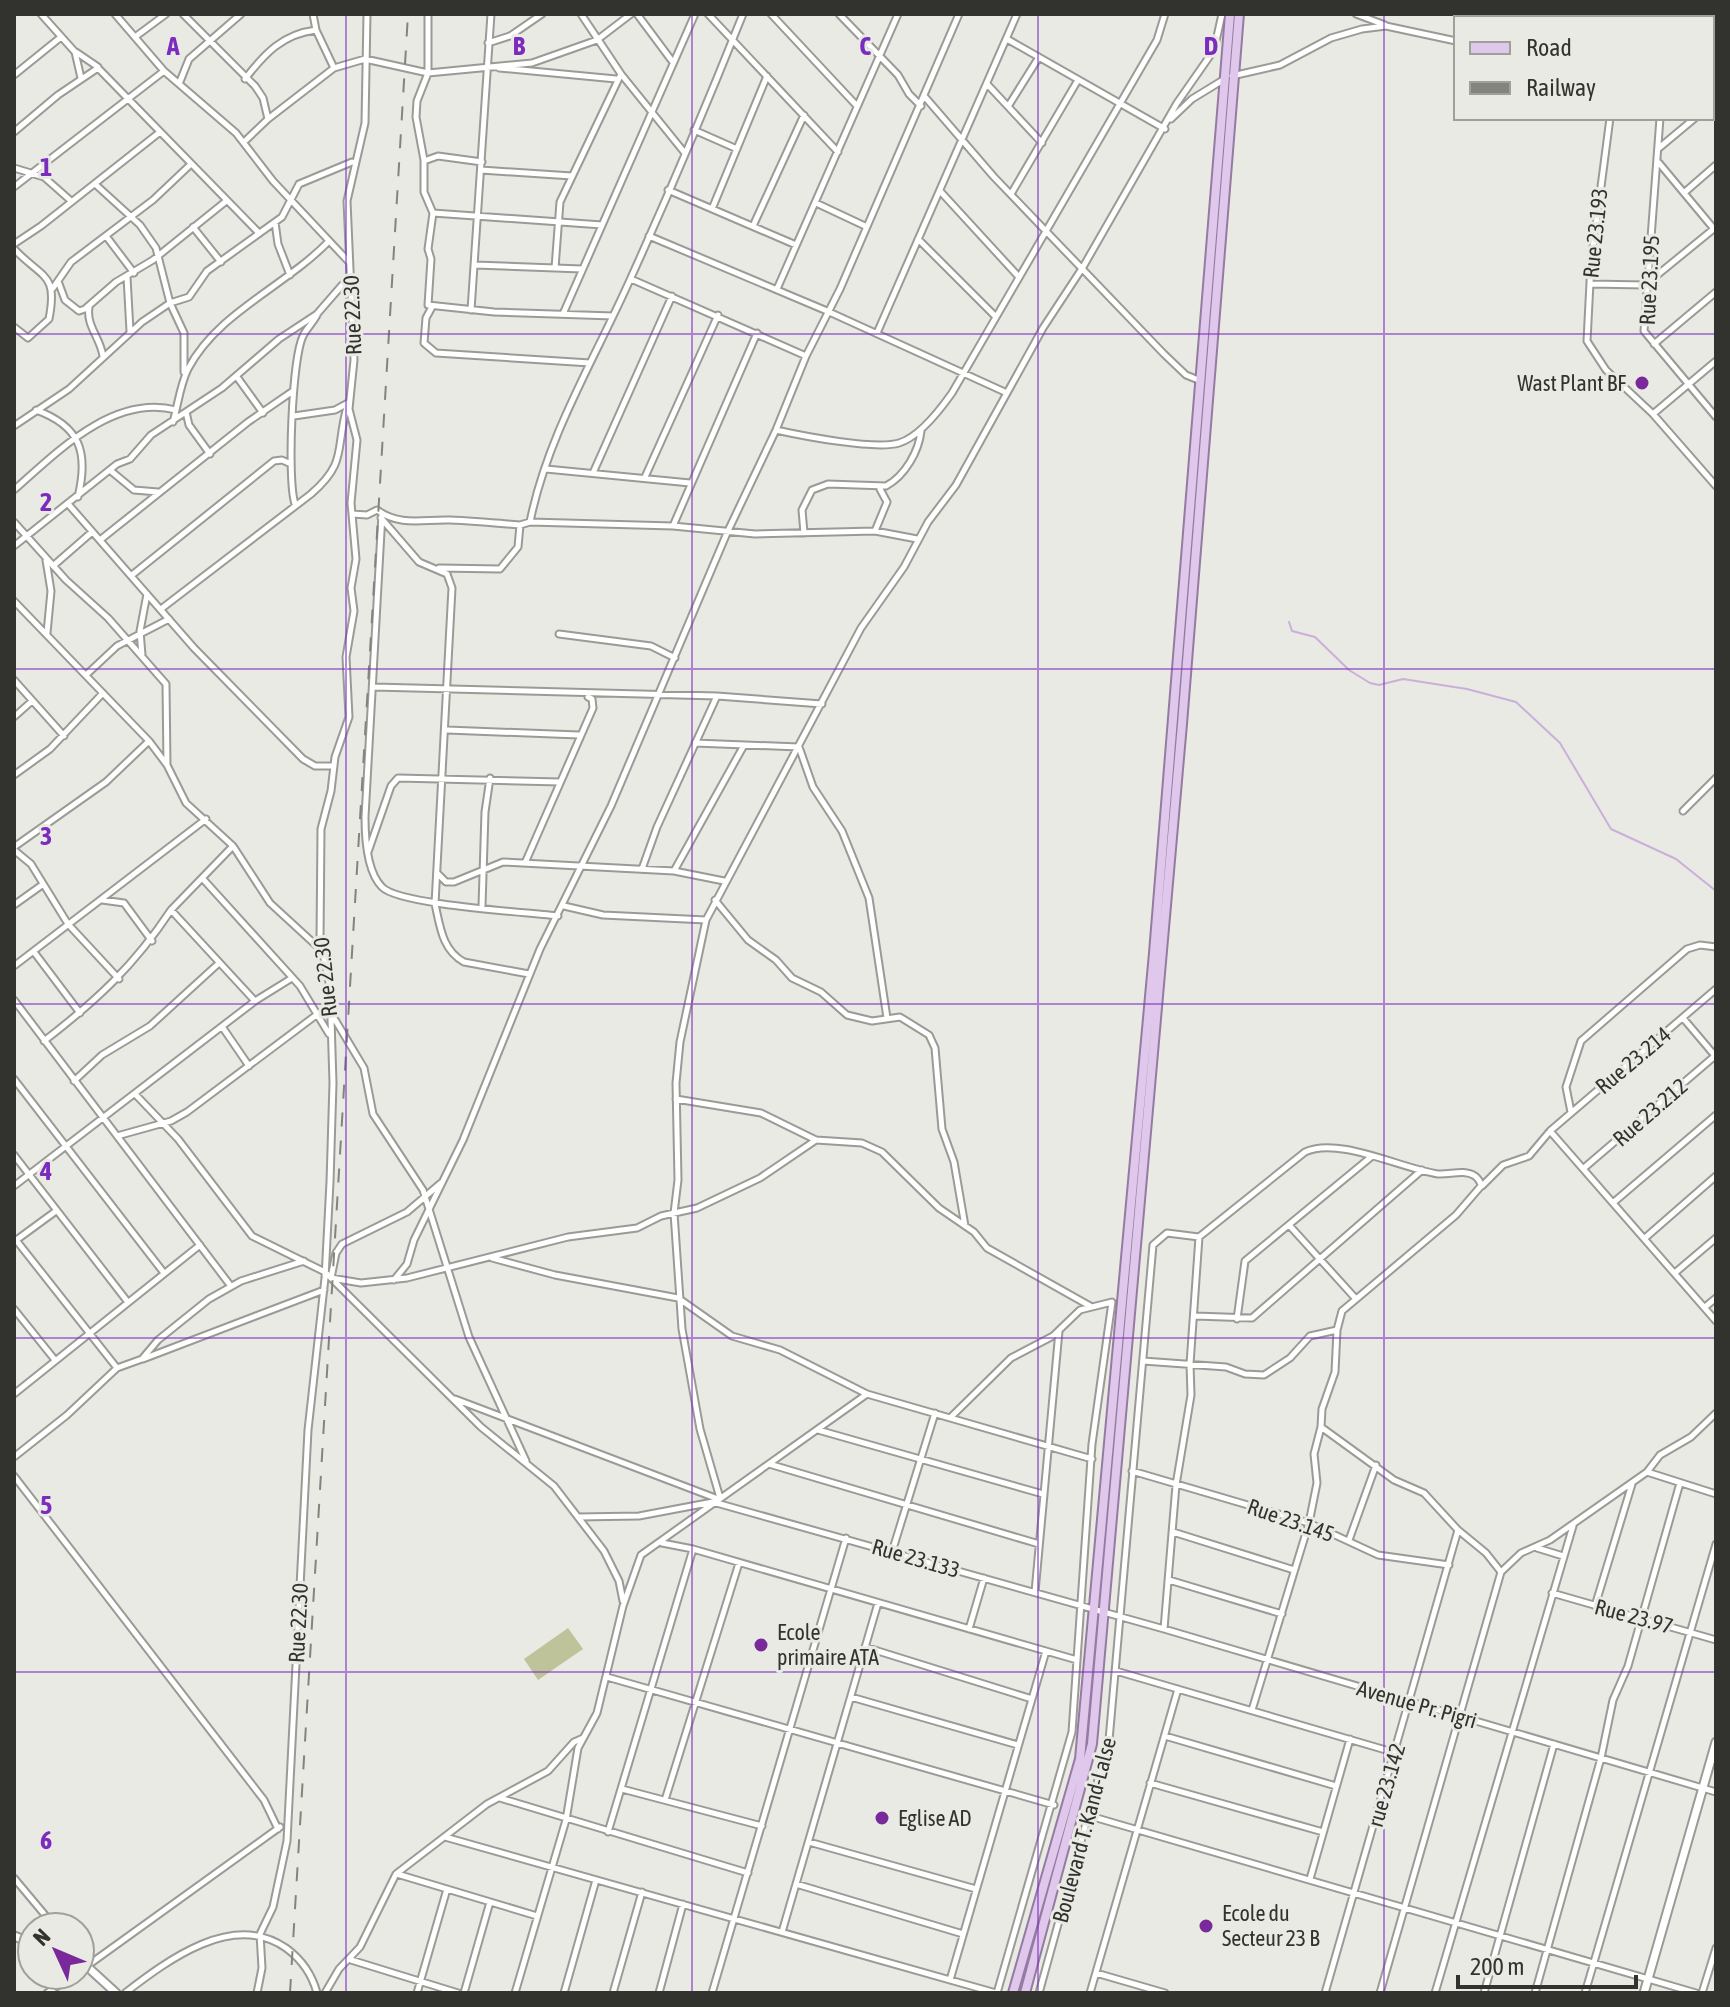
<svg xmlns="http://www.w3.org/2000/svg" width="1730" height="2007" font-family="'Asap Condensed',sans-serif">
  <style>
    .green { fill: #bfc39a }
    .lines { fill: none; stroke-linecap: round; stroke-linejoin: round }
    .stream { stroke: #cbafda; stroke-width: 2 }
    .minor-casing { stroke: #9a9b94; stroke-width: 9 }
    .tertiary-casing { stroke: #9a9b94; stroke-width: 11 }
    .primary-casing { stroke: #957ba1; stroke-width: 12 }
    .minor { stroke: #fff; stroke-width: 5 }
    .tertiary { stroke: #fff; stroke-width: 7 }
    .primary { stroke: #dfc8eb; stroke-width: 8 }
    .rail { stroke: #84847f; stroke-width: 2; stroke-dasharray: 14 14; stroke-linecap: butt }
    .grid { fill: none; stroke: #7b2cbf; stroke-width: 2; stroke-opacity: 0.55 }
    .poi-dot { fill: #79299a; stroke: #e9eae3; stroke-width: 3 }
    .labels { text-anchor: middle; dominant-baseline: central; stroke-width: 6; stroke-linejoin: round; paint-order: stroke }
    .street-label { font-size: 22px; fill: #32322f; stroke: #e9eae3 }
    .poi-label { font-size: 22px; fill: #32322f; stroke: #e9eae3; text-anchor: start }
    .grid-label { font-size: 26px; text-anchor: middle; font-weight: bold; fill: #7b2cbf; stroke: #e9eae3; stroke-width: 6; stroke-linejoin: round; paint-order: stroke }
  </style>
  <rect width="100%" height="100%" fill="#e9eae3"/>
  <path class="green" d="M568 1628 583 1649 538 1680 524 1659Z"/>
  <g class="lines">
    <path class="stream" d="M1289 622 1292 631 1315 637 1349 670 1370 683 1379 685 1403 679 1467 689 1516 702 1560 743 1611 829 1676 859 1716 891"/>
    <defs>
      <path id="minor" d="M41 14 75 52 81 78
        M115 14 164 71 236 133 273 181 349 262
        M183 14 255 86 263 98 268 119
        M313 14 316 30 334 68
        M581 14 621 74 684 152
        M637 14 672 61
        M708 14 838 152
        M771 14 857 106
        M839 14 898 75 909 94 921 106
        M1356 14 1385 25
        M1610 14 1611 18
        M1537 18 1543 14
        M1657 18 1662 14
        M135 37 166 14
        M1007 39 1165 129
        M1712 40 1716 37
        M488 43 510 36 542 14
        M76 52 98 67
        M499 68 616 79
        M14 75 61 37
        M1232 76 1280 65 1331 38 1362 29 1386 26 1456 41
        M245 79C265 53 283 34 316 30
        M179 84 189 59 241 14
        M987 84 1042 143
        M925 97 994 177 1164 354 1186 375 1201 381
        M1712 104 1716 101
        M1009 105 1039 57
        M1610 118 1591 263 1587 341 1606 370 1653 414 1716 486
        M1660 118 1644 331 1716 417
        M1171 119 1192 99 1223 80
        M694 130 737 149
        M14 132 58 95 98 68 259 233
        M245 141 268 119 334 68 365 59 428 73 532 63 597 40 631 14
        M1659 148 1695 118
        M424 160 416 117 417 101 428 73V14
        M482 162 438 156 424 161V192L433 213 428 249 431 259 428 305 494 312 613 316
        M1659 163 1714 229
        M14 168 44 177 70 200
        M481 170 572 176
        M95 184 140 225 156 248 170 303 184 333V372
        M14 187 164 71
        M668 190 796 245
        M940 191 1018 276
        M1685 192 1716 165
        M1011 194 1078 80
        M816 203 865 226
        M712 209 767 76
        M433 213 602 225
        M275 222 278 244 290 275
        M753 226 804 115
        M193 227 221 262
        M106 236 134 273
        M649 236 827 311 1007 393
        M918 239 995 316
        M14 244 41 226 160 132
        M14 249C43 279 58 273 49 319L28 338 14 327
        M475 265 582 269
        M555 268 560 202 621 74
        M127 277 130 331
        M631 279 806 356
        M58 281 65 300 79 311 85 309 116 282 153 260 225 202
        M1590 284 1645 285 1716 227
        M53 288 71 262 153 200 190 165
        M777 289 898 14
        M89 307C86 326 100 337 103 356
        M432 307 426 318 424 343 436 353 590 363
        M471 310 491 14
        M563 314 695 14
        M877 333 1017 14
        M1654 344 1716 292
        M237 377 263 413
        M36 410C80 426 89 452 78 497
        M186 412 189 425 210 454
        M1653 414 1716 361
        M294 416 335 410 348 403
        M173 422C178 405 180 385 188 369 218 312 286 286 329 241
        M14 426 69 389 142 322 170 303 189 297 207 271 282 217 299 184 352 162
        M776 430C803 436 875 450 899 443 919 437 940 410 952 393L1157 40 1165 14
        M546 469 690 483
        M111 471 134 490 158 492
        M593 473 672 296
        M645 477 718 315
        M14 490C57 452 113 394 176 410
        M295 504C287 480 292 359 303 336 306 329 313 323 317 315
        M69 505 194 648 303 759 315 766H333
        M352 514 367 515 377 510C401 527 423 519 450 520 474 521 497 523 520 525L530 522 673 526 755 534 875 531 917 539
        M382 514 365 817C365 837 367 872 382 887 399 905 526 912 558 916
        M381 518 419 562 447 574 452 588 435 904C440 926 442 950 464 962L529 974
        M14 522 66 580 108 618 166 684 167 765
        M530 522C547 437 594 360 629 282 669 194 707 104 743 14
        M673 526 757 333
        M875 531 887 502 880 489
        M804 533 802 510 812 490 828 484 886 486C905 476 919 451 921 431
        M100 540 248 422 293 391
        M14 546 117 464 130 459 151 435 222 388 279 339 317 314 350 276
        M46 560 51 591 47 633
        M53 566 92 532
        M439 568 500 569 518 547 520 525
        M132 575 274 461 282 460 291 464
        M14 601 149 741 167 765 186 803 233 846 270 903 320 949
        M161 609 311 494C348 462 335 449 347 407
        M559 634 651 646 675 658
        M142 655 140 631 147 594
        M86 675 117 646 169 619
        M14 680 64 736
        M374 687 717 696 822 704
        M14 717 32 701
        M447 730 579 735
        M695 743 799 747 813 787 842 831 869 898 887 1018
        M14 775 50 749 103 693
        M1683 811 1716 778
        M14 847 106 782 149 741
        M14 850 31 864 68 924 119 979
        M368 852 391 786 398 778 560 782
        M525 863 593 708 592 699 588 697
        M642 869 657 827 717 696
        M674 871 743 747
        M438 874 446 882H454L503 862 674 871 724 881
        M203 879 300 986 329 1034
        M102 900 124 903 152 941
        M715 900 748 940 776 960 792 978 821 992 847 1015 872 1021 900 1017 929 1035 935 1048 942 1129 954 1162 965 1226
        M14 905 42 885
        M482 906 485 812 490 778
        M564 906 603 915 706 920
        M171 910 233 846
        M34 952 80 1013
        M14 966 206 819
        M14 1000 230 1285
        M331 1013 364 1068 373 1114 423 1190 469 1337 526 1461
        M1683 1018 1716 1057
        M223 1028 249 1066
        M44 1041C96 1001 134 966 171 910L255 1001 292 978
        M14 1079 164 1273
        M74 1081 102 1055 150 1026 219 963
        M136 1095 178 1139 252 1236 325 1272 481 1427 554 1486 604 1551 619 1581 623 1601
        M676 1099 761 1113 816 1140 862 1143 882 1152 939 1208 974 1232 987 1248 1090 1306
        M1571 1112 1566 1087 1581 1041 1687 949 1700 945 1716 947
        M1550 1131 1716 1321
        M117 1136 171 1121 187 1112 319 1013
        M14 1155 127 1301
        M1584 1168 1716 1055
        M441 1183 407 1212 342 1244 336 1253 331 1278 361 1283 407 1278 568 1237 637 1228 661 1216 697 1208 760 1178 816 1140
        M14 1186 255 1001
        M1614 1202 1716 1115
        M1289 1225 1356 1299
        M1645 1238 1716 1176
        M16 1240 117 1368
        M15 1241 56 1211
        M492 1258 555 1275 678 1298 732 1336 780 1350 867 1394 1092 1459
        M1676 1272 1716 1238
        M394 1280 407 1264 414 1240 463 1140 540 949 611 806 727 533 776 430 806 356 840 289 959 14
        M1705 1307 1716 1298
        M14 1309 55 1360
        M1195 1316 1252 1318 1422 1170
        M1237 1319 1245 1261 1371 1157
        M143 1359 324 1290
        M1143 1361 1226 1367 1245 1374 1264 1375 1290 1358 1310 1336 1337 1330 1342 1311 1456 1215 1481 1186
        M14 1394 200 1245
        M455 1399 718 1499
        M951 1417 1011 1358 1053 1336 1080 1310 1112 1302 1092 1444 1072 1732 997 1993
        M1321 1427 1322 1409 1335 1372 1337 1330
        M818 1430 1043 1494
        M14 1457 67 1415 117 1368 142 1359 158 1340 209 1299 241 1281 304 1261
        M769 1464 1039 1544
        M1132 1471 1309 1523 1378 1555 1449 1565
        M1647 1472 1716 1494
        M14 1476 264 1800 278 1829
        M720 1498 700 1429 682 1329 674 1213 678 1180 676 1083 680 1042 706 920 861 628 904 567 928 522 956 485 1043 328 1083 267 1177 103 1214 50 1222 14
        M578 1517 639 1516 713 1502 1164 1629 1716 1792
        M1173 1532 1294 1570
        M1349 1540 1376 1465
        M662 1543 693 1549 1077 1660
        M1537 1548 1563 1556
        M892 1552 935 1413
        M1169 1580 1282 1614
        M1035 1592 1059 1331
        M1552 1593 1716 1640
        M1595 1606 1632 1484
        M969 1629 984 1578
        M1164 1629 1176 1485 1191 1395 1190 1364 1199 1237
        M865 1647 1032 1699
        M1116 1671 1396 1753
        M607 1677 1054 1805
        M851 1697 1018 1745
        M1252 1710 1309 1523 1317 1483 1314 1454 1321 1427 1394 1480 1424 1493 1458 1530 1486 1553 1501 1572
        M1165 1736 1336 1786
        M1150 1783 1323 1832
        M622 1789 762 1826
        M500 1798 748 1873
        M665 1800 739 1563
        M1090 1816 1696 1993
        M608 1832 693 1549
        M445 1837 996 1993
        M809 1842 976 1889
        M397 1874 537 1916
        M14 1878 55 1927
        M1310 1879 1350 1739
        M796 1884 963 1934
        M782 1932 878 1603
        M351 1960 458 1993
        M80 1971 280 1827
        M1096 1973 1165 1993
        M950 1980 1046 1651
        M47 1993 74 1975
        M125 1993C168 1960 233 1911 286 1948 301 1959 312 1974 317 1993
        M257 1993 262 1968 260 1934 273 1907 287 1841 308 1430 325 1278 330 1182 333 1083 330 987 320 940 321 829 331 791 335 757 349 717 346 657 354 611 351 588 356 559 351 503 357 440 349 409 354 360 347 201 365 123 367 14
        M325 1993 339 1969 360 1947 396 1874 487 1804 548 1771 574 1742 583 1738
        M417 1993 447 1889
        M464 1993 490 1902
        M515 1993 566 1820 578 1748 597 1713 623 1606 641 1555 867 1394
        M564 1993 596 1880
        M613 1993 642 1892
        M659 1993 683 1904
        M712 1993 846 1538
        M1039 1993 1109 1740 1153 1245 1167 1233 1199 1237 1305 1152C1338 1136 1402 1169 1438 1174 1450 1175 1464 1169 1475 1176 1479 1179 1480 1182 1482 1186L1503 1165 1529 1156 1550 1131 1716 989
        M1090 1993 1178 1689
        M1325 1993 1458 1530
        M1380 1993 1501 1572 1521 1553 1550 1540 1647 1472 1660 1455 1691 1437 1716 1413
        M1435 1993 1573 1526
        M1484 1993 1554 1744
        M1535 1993 1601 1758 1613 1700 1628 1666 1680 1483
        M1585 1993 1716 1544
        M1702 1993 1716 1948"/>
      <path id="tertiary" d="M14 1936 32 1943
        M80 1960 116 1993
        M1644 1993 1716 1742"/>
      <path id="primary" d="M1013 1993 1080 1759 1154 953 1230 14
        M1025 1993 1092 1744 1182 724 1239 14"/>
    </defs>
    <use href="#minor" class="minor-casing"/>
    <use href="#tertiary" class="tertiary-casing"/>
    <use href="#primary" class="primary-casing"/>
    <use href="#minor" class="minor"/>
    <use href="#tertiary" class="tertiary"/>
    <use href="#primary" class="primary"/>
    <path class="rail" d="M290 1993 408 14"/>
  </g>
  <path class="grid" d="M346 14V1993M692 14V1993M1038 14V1993M1384 14V1993M14 334H1716M14 669H1716M14 1004H1716M14 1338H1716M14 1672H1716"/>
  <g class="poi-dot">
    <circle cx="1642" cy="383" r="8"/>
    <circle cx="761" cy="1645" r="8"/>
    <circle cx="882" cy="1818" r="8"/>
    <circle cx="1206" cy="1926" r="8"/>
  </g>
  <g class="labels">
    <g class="street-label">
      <text transform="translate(1595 233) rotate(-84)">Rue 23.193</text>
      <text transform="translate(1649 280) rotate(-87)">Rue 23.195</text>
      <text transform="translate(352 315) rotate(-92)">Rue 22.30</text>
      <text transform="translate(325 977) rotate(-96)">Rue 22.30</text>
      <text transform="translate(1633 1060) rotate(-40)">Rue 23.214</text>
      <text transform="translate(1650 1112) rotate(-41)">Rue 23.212</text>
      <text transform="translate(1291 1520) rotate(19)">Rue 23.145</text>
      <text transform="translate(916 1558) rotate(16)">Rue 23.133</text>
      <text transform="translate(1634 1616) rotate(15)">Rue 23.97</text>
      <text transform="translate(298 1623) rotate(-87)">Rue 22.30</text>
      <text transform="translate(1417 1704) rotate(16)">Avenue Pr. Pigri</text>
      <text transform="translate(1386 1785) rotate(-74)">rue 23.142</text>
      <text transform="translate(1084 1830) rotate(-75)">Boulevard T. Kand-Lalse</text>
    </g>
    <g class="poi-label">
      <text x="1626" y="383" text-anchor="end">Wast Plant BF</text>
      <text x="777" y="1632">Ecole<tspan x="777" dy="25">primaire ATA</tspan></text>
      <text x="898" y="1818">Eglise AD</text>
      <text x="1222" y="1913">Ecole du<tspan x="1222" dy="25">Secteur 23 B</tspan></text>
    </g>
  </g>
  <g class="grid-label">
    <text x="173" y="55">A</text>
    <text x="519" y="55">B</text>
    <text x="865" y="55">C</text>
    <text x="1211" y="55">D</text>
    <text x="46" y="176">1</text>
    <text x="46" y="511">2</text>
    <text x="46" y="845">3</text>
    <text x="46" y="1180">4</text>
    <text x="46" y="1514">5</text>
    <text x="46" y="1849">6</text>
  </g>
  <rect width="1730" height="2007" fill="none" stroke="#32322f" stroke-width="32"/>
  <rect x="1454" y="16" width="260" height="104" fill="#e9eae3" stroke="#a0a09b" stroke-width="2"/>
  <rect x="1470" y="42" width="40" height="12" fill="#dfc8eb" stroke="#a0a09b" stroke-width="2"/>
  <text x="1526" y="56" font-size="24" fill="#32322f">Road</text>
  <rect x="1470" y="82" width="40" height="12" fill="#84847f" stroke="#a0a09b" stroke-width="2"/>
  <text x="1526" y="96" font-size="24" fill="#32322f">Railway</text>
  <g transform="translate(56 1951) rotate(314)"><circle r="38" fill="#e9eae3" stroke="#a0a09b" stroke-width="2"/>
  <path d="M0-6L14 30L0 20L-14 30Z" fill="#79299a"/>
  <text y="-12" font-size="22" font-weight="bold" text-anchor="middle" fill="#32322f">N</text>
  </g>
  <path d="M1458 1975v12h178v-12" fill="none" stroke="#32322f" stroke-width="4"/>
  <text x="1470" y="1975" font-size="24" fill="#32322f" stroke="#e9eae3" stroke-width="6" paint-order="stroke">200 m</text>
</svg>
